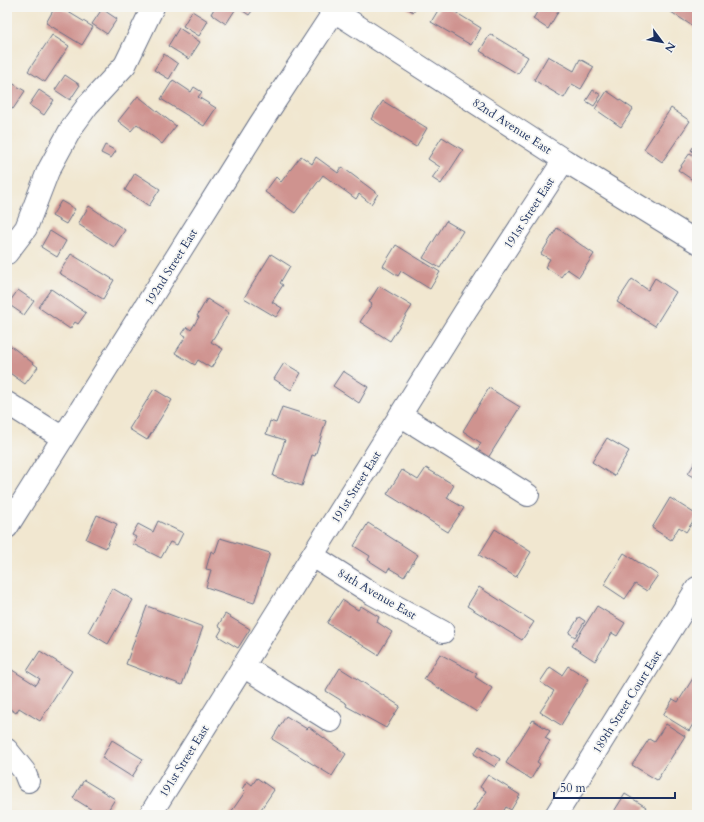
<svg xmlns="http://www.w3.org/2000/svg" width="704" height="822" font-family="Cardo,serif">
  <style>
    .building { fill: #cf938f }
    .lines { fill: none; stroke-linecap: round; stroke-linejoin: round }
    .minor-casing { stroke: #666f86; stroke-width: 24 }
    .minor { stroke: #fff; stroke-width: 22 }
    .labels { text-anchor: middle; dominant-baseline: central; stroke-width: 3.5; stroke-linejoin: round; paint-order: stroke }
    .street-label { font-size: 12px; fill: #1b2f5e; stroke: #f6f6f2 }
  </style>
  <rect width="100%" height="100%" fill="#f6f6f2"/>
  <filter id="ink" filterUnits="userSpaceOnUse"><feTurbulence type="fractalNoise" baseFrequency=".025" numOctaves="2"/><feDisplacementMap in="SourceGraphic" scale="8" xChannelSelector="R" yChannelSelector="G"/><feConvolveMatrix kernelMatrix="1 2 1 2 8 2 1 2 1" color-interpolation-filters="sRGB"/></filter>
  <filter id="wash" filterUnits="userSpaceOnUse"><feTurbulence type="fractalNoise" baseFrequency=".012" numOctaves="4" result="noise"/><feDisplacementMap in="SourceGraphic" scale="16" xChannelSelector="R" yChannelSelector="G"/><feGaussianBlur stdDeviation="0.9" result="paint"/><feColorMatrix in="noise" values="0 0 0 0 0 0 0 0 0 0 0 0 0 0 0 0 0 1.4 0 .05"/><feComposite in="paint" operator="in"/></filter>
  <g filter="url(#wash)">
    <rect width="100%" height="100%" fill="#f1e7d0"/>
    <g id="blocks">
      <path class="building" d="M55 7H60L93 27 82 45 46 23Z
        M215 7H255L249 15 237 7 226 24 211 14Z
        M406 7H416L413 12Z
        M440 7H447L481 28 471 45 431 22Z
        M540 7H554L559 10 548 29 533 19Z
        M670 7H697V29L668 10Z
        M102 9 117 19 107 34 92 24Z
        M192 11 208 21 199 36 183 26Z
        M179 28 200 42 189 59 168 46Z
        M490 34 528 57 518 74 480 51Z
        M52 35 69 46 45 82 28 71Z
        M164 54 178 64 169 79 154 70Z
        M548 56 574 71 580 59 594 67 581 89 572 84 564 98 534 80Z
        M65 75 80 85 70 100 55 90Z
        M7 80 25 91 13 109 7 105Z
        M173 80 191 92 194 87 202 92 198 97 216 108 204 126 161 99Z
        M39 90 54 100 44 115 29 105Z
        M593 90 601 95 594 106 586 101Z
        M607 91 633 109 621 127 595 109Z
        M138 96 176 126 162 144 137 124 131 131 118 121Z
        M383 101 427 128 416 147 371 119Z
        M671 108 690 121 662 162 644 149Z
        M442 137 463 150 441 184 432 178 440 167 428 159Z
        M697 142V155L691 150Z
        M105 145 116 151 111 158 101 153Z
        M690 153 697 158V183L678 170Z
        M301 156 312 164 316 157 338 173 342 167 378 194 371 204 359 194 356 199 323 175 295 213 265 192 276 177 281 182Z
        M135 173 160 189 149 206 125 190Z
        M61 201 75 209 66 224 52 216Z
        M89 206 125 230 114 247 78 224Z
        M446 221 463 231 440 268 423 258Z
        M557 228 594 254 579 277 567 269 561 277 545 267 550 259 541 254Z
        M50 231 66 241 57 257 41 247Z
        M396 245 440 272 430 289 401 271 398 276 383 266Z
        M71 254 114 280 103 299 59 273Z
        M271 254 290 266 280 283 283 285 272 302 282 308 276 317 244 298Z
        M655 278 676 292 655 326 617 302 632 279 648 290Z
        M379 286 412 306 390 341 360 322 372 304 369 302Z
        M51 289 86 313 78 324 75 322 70 329 38 307Z
        M18 290 34 301 24 315 8 304Z
        M207 299 229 313 211 342 223 349 211 368 198 360 195 365 175 353 186 336 182 334 187 327 191 330 199 317 197 316Z
        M7 343 38 367 25 384 7 371Z
        M284 363 301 373 291 390 274 379Z
        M343 371 368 387 359 403 333 386Z
        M489 388 520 407 488 458 476 451 481 443 463 431Z
        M154 389 172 400 147 440 129 429Z
        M282 407 326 421 315 456 312 455 302 486 273 476 285 440 266 434 270 421 276 423Z
        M607 438 629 451 614 476 592 462Z
        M697 459V479L688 474Z
        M426 468 454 485 447 498 464 508 448 532 387 494 402 470 418 480Z
        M670 498 697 515 686 532 679 527 671 540 652 528Z
        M97 515 117 524 106 548 86 539Z
        M158 521 183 533 177 545 170 542 161 558 133 544 136 537 132 535 138 524 153 532Z
        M368 523 418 555 404 577 389 568 387 572 368 560 370 556 354 546Z
        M495 529 531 552 516 577 479 555Z
        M220 538 270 553 254 603 206 587 211 570 206 569 211 551 215 553Z
        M624 553 658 575 647 591 635 584 625 599 604 585Z
        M479 587 534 622 522 640 467 606Z
        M112 588 133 600 108 644 88 632Z
        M342 600 358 610 361 606 379 617 377 622 392 632 378 655 327 623Z
        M147 606 203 627 182 685 126 664Z
        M597 606 625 623 617 636 612 633 595 661 572 646Z
        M225 614 250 629 238 648 218 636 222 629 218 626Z
        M579 617 585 621 575 637 569 633Z
        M40 651 72 671 40 721 19 708 16 713 7 707 9 701 7 700V672L9 668 36 685 40 679 27 671Z
        M440 654 477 674 475 677 492 688 477 712 424 679Z
        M568 666 589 679 561 725 540 712 554 691 540 682 550 667 562 675Z
        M340 668 400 706 386 728 346 706 347 704 326 691Z
        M697 672V717L689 731 663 715 673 699 678 702Z
        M286 716 307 729 309 727 346 754 332 776 272 739Z
        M533 720 550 731 545 738 550 741 537 762 540 764 531 779 506 763Z
        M666 724 685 736 657 780 632 765 649 739 654 742Z
        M112 740 143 759 132 777 102 758Z
        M479 746 500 759 495 767 474 754Z
        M488 775 520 795 511 810 506 807 501 815H471L486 791 480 787Z
        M257 778 274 790 257 815H229L245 792 242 789 247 781 252 785Z
        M84 780 115 799 105 815H100L73 798Z
        M625 794 646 807 641 815H609L611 812 613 813Z"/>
    </g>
  </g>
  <g filter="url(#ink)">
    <use href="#blocks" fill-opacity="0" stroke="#666f86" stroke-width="1"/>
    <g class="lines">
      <defs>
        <path id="minor" d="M328 7 564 160 697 242
          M7 253 26 228 48 171 72 127 88 105 125 65 153 7
          M7 403 63 438
          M400 415 528 495
          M7 527 260 124 337 7
          M313 556 373 594 443 632
          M243 666 331 721
          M7 750 24 771 28 781
          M150 815 466 310 564 160
          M556 815 697 588"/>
      </defs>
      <use href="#minor" class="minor-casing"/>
      <use href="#minor" class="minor"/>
    </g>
  </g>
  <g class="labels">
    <g class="street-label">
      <text transform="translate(512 126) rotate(33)">82nd Avenue East</text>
      <text transform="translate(529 213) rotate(-57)">191st Street East</text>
      <text transform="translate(171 267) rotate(-58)">192nd Street East</text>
      <text transform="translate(356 487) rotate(-58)">191st Street East</text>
      <text transform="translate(377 594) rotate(30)">84th Avenue East</text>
      <text transform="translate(627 702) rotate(-58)">189th Street Court East</text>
      <text transform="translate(184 761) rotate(-58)">191st Street East</text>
    </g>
  </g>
  <rect width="704" height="822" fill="none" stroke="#f6f6f2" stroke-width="24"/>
  <g transform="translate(662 42) rotate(122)" stroke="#f6f6f2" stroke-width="3" paint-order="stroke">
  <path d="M0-3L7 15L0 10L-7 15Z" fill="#1b2f5e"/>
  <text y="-6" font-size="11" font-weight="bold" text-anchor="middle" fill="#1b2f5e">N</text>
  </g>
  <path d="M554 792v6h121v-6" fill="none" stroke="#1b2f5e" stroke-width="2"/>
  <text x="560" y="792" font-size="12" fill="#1b2f5e" stroke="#f6f6f2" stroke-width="3" paint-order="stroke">50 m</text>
</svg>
